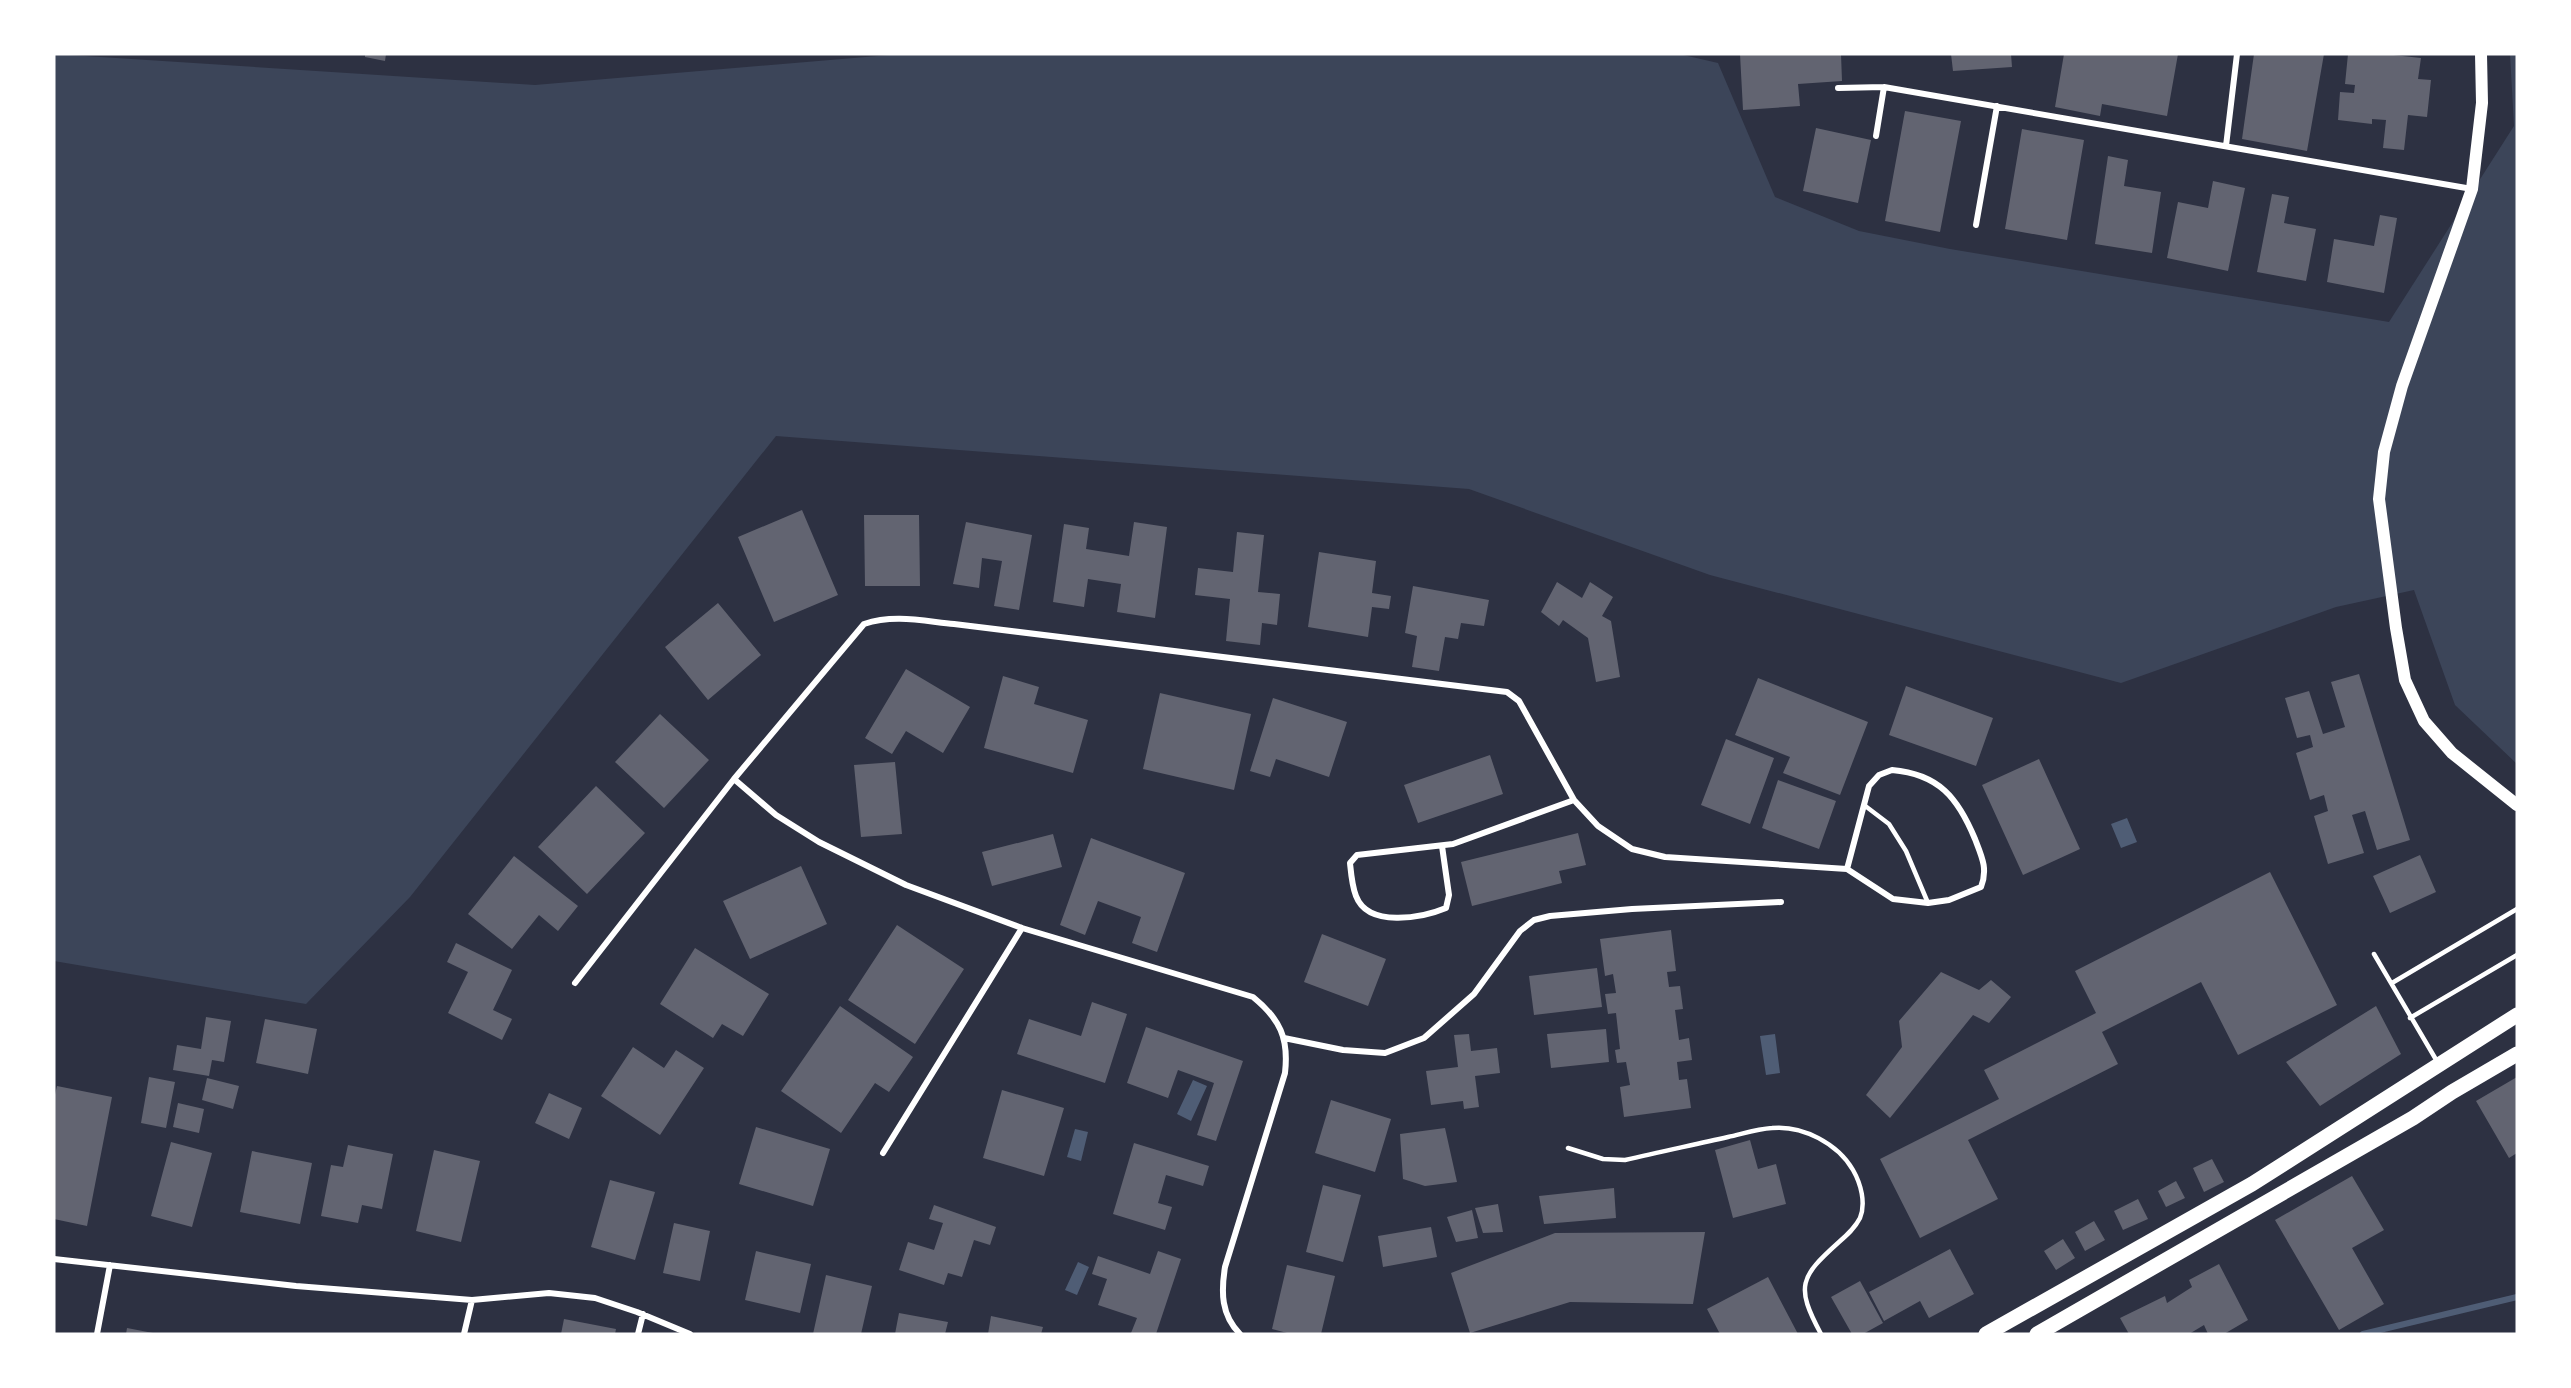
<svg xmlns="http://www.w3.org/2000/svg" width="2571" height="1388" font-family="'IBM Plex Sans',sans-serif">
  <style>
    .green { fill: #3c4559 }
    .water { fill: #4f5d75 }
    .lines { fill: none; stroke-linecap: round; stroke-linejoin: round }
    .stream { stroke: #4f5d75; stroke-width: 6 }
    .building { fill: #626471 }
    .service { stroke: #fff; stroke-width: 4.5 }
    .minor { stroke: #fff; stroke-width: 6 }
    .secondary { stroke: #fff; stroke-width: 12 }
    .primary { stroke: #fff; stroke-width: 15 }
  </style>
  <rect width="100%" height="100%" fill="#2d3142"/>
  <path class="green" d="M54 54 535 85 901 54H1679L1718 63 1775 197 1859 231 1950 249 2389 322 2514 126 2510 54H2517V764L2455 705 2414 590 2336 607 2121 683 1710 575 1469 489 776 436 410 897 306 1004 54 961Z"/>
  <path class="water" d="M2127 818 2137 842 2121 848 2111 824Z
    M1775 1034 1780 1073 1766 1075 1760 1036Z
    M1193 1080 1207 1086 1191 1121 1177 1114Z
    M1075 1129 1088 1132 1081 1161 1067 1157Z
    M1078 1262 1089 1267 1077 1295 1065 1290Z"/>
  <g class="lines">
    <path class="stream" d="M2363 1334 2517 1297"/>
  </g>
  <path class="building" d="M365 54H386L385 61 365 57Z
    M1740 54H1841L1842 81 1798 84 1800 106 1743 110Z
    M1951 54H2011L2012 67 1953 71Z
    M2064 54H2178L2167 116 2102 104 2100 116 2055 107Z
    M2254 54H2324L2307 151 2242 139Z
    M2348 54H2384L2421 58 2418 79 2431 80 2427 117 2408 115 2404 150 2383 148 2386 120 2372 119V124L2338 120 2340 92 2354 93 2355 85 2345 84Z
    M1905 111 1961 121 1940 232 1885 221Z
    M1816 128 1871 140 1858 203 1803 191Z
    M2022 129 2084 140 2067 240 2005 229Z
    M2108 156 2128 160 2124 186 2161 192 2152 253 2095 244Z
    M2213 181 2245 188 2228 271 2167 258 2178 202 2208 208Z
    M2272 194 2289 197 2284 223 2316 229 2306 281 2257 272Z
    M2380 215 2397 218 2384 293 2327 282 2334 239 2374 246Z
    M802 510 838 595 774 622 738 537Z
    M864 515H919L920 586H865Z
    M966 522 1032 535 1019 610 994 606 1002 561 982 558 979 588 953 584Z
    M1134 522 1167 527 1155 618 1117 612 1121 584 1088 579 1084 607 1053 602 1064 524 1089 528 1086 549 1129 556Z
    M1237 532 1264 535 1258 592 1280 594 1277 625 1262 623 1260 645 1226 641 1230 599 1195 595 1198 568 1233 572Z
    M1319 552 1376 561 1372 593 1391 596 1389 609 1372 607 1368 637 1308 627Z
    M1557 582 1582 598 1590 582 1613 597 1602 616 1611 621 1620 677 1596 682 1588 638 1563 620 1559 626 1541 612Z
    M1413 586 1489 600 1484 626 1461 623 1458 639 1445 637 1439 671 1412 667 1417 636 1405 633Z
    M718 603 761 655 708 700 665 647Z
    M906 669 970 707 943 753 906 731 892 754 865 738Z
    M2359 674 2410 840 2377 850 2365 811 2352 815 2364 853 2328 864 2314 816 2328 811 2324 795 2310 800 2296 753 2313 747 2310 735 2297 738 2285 698 2309 691 2323 734 2345 727 2331 682Z
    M1003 676 1039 687 1034 704 1088 720 1073 773 984 748Z
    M1758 678 1868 722 1840 795 1783 773 1790 757 1735 735Z
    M1906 686 1993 718 1976 766 1889 735Z
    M1160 693 1251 714 1234 790 1143 769Z
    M1273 698 1347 722 1329 777 1276 759 1270 777 1250 771Z
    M660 714 709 760 664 808 615 762Z
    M1726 739 1774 758 1750 824 1701 805Z
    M1490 755 1503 794 1418 823 1404 785Z
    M2039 759 2080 849 2023 875 1982 785Z
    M895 762 902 834 861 837 854 765Z
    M1778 780 1836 801 1819 849 1762 828Z
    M596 786 645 833 587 894 538 847Z
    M1578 833 1586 865 1559 871 1562 883 1472 906 1461 862Z
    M1053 834 1062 867 992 886 982 852Z
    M1091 838 1185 873 1157 952 1132 943 1141 917 1098 901 1085 935 1060 925Z
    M2420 855 2436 892 2390 913 2373 876Z
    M514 856 578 906 558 931 539 915 512 949 468 914Z
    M801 866 827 924 750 959 723 901Z
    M2270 872 2337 1005 2238 1055 2201 982 2102 1032 2118 1064 1968 1140 1998 1199 1920 1238 1880 1159 1999 1099 1984 1070 2096 1013 2075 971Z
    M897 925 964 969 915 1044 848 1000Z
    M1671 930 1676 971 1667 972 1669 987 1680 986 1683 1009 1675 1010 1679 1040 1689 1038 1692 1060 1677 1062 1679 1080 1687 1079 1691 1108 1624 1117 1620 1087 1630 1085 1626 1062 1617 1063 1615 1050 1620 1049 1616 1013 1608 1014 1605 994 1616 993 1613 974 1605 976 1600 939Z
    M1322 934 1386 959 1368 1006 1304 982Z
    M456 943 512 970 493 1010 512 1019 502 1040 448 1013 468 972 447 962Z
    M695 948 769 994 743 1036 722 1024 713 1038 660 1004Z
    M1597 968 1602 1007 1534 1015 1529 976Z
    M1941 972 1979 990 1991 980 2011 997 1989 1023 1973 1015 1890 1118 1866 1095 1902 1047 1899 1021Z
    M1092 1002 1127 1014 1105 1083 1017 1054 1029 1019 1081 1036Z
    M840 1006 913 1057 889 1092 875 1083 841 1133 781 1091Z
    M2376 1006 2401 1054 2320 1106 2286 1062Z
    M206 1017 231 1021 224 1062 212 1060 209 1076 173 1070 177 1045 201 1049Z
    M265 1019 317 1029 308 1074 256 1063Z
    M1146 1027 1243 1061 1216 1141 1197 1135 1214 1083 1178 1070 1168 1098 1127 1083Z
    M1606 1029 1609 1062 1551 1068 1547 1034Z
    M1469 1034 1471 1051 1497 1048 1500 1073 1475 1076 1479 1107 1464 1109 1463 1101 1431 1105 1426 1071 1458 1067 1454 1035Z
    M633 1047 664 1068 676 1050 704 1068 660 1135 601 1096Z
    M149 1077 175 1082 166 1128 141 1123Z
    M2517 1077V1153L2509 1158 2476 1101Z
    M207 1078 239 1086 233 1109 202 1100Z
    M57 1086 112 1097 87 1226 54 1219V1099Z
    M1002 1090 1064 1108 1044 1176 983 1158Z
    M549 1093 582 1108 569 1139 535 1123Z
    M1331 1100 1391 1119 1375 1172 1315 1153Z
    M178 1103 204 1109 199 1133 173 1127Z
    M756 1127 830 1149 813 1206 739 1184Z
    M1445 1128 1457 1182 1425 1186 1403 1179 1400 1134Z
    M1750 1140 1758 1169 1776 1164 1786 1204 1733 1218 1715 1150Z
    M171 1142 212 1153 192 1227 151 1216Z
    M1134 1143 1209 1166 1203 1186 1166 1175 1158 1203 1172 1207 1165 1230 1113 1214Z
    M348 1145 393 1154 382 1209 362 1205 358 1223 321 1216 331 1165 343 1167Z
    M434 1150 480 1161 461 1242 416 1231Z
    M252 1151 312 1163 300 1224 240 1212Z
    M2212 1159 2224 1182 2204 1192 2193 1168Z
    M2352 1176 2384 1230 2352 1248 2384 1304 2339 1330 2275 1220Z
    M610 1180 655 1192 635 1260 591 1247Z
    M2176 1181 2185 1198 2166 1207 2158 1191Z
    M1323 1185 1361 1195 1343 1262 1306 1252Z
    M1614 1188 1616 1218 1544 1224 1539 1196Z
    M2138 1199 2148 1219 2123 1230 2114 1211Z
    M1498 1204 1503 1232 1483 1233 1475 1208Z
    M934 1205 996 1227 990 1245 974 1240 962 1277 948 1273 944 1285 899 1270 908 1242 934 1250 943 1223 929 1219Z
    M1472 1210 1478 1238 1456 1242 1447 1217Z
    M2094 1221 2105 1240 2085 1251 2075 1232Z
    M674 1223 710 1231 700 1281 663 1273Z
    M1431 1227 1437 1257 1383 1267 1378 1236Z
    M1705 1232 1693 1304 1570 1302 1470 1333 1451 1273 1555 1233Z
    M2063 1239 2075 1258 2056 1270 2044 1251Z
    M1950 1249 1974 1294 1929 1318 1920 1301 1884 1321 1869 1292Z
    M756 1251 811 1264 800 1313 745 1300Z
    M1158 1251 1181 1259 1156 1334H1135L1131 1333 1137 1318 1098 1305 1107 1279 1092 1274 1098 1256 1150 1274Z
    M2219 1264 2248 1320 2224 1334H2208L2204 1325 2189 1334H2129L2120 1318 2165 1296 2167 1303 2192 1287 2189 1280Z
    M1287 1265 1335 1276 1321 1334H1291L1272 1329Z
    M826 1275 872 1286 861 1334H813Z
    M1768 1277 1798 1334H1720L1707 1309Z
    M1860 1281 1883 1323 1863 1334H1852L1831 1297Z
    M899 1313 948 1322 945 1334H895Z
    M991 1316 1043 1327 1041 1334H988Z
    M564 1319 616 1329 615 1334H561Z
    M127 1328 153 1333V1334H126Z"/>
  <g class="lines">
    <path class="service" d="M1864 805 1889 824 1906 851 1928 903
      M2374 954 2438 1063
      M2392 983 2517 909
      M2410 1018 2517 955
      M1568 1148 1603 1159 1625 1160C1659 1152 1693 1145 1728 1137 1742 1134 1757 1129 1772 1128 1803 1125 1838 1144 1853 1170 1861 1184 1866 1203 1860 1218 1855 1228 1847 1235 1839 1242 1800 1277 1795 1286 1821 1334"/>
    <path class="minor" d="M1838 88 1884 87 2472 189
      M1876 136 1884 87
      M2226 146 2237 54
      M1976 225 1997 106
      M1892 770C1939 774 1958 798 1975 839 1982 857 1988 869 1981 887L1949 900 1928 903 1893 899 1847 869 1869 786 1879 775Z
      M734 779 776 815 819 842 906 885 1022 928 1253 997C1280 1019 1289 1038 1285 1073L1225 1267C1221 1292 1221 1315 1240 1334
      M1442 846 1449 895 1446 908C1422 918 1368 928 1356 896 1352 886 1351 873 1350 863L1357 855 1453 844 1574 800
      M575 983 734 779 864 624C894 614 923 621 954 624L1507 692 1519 701 1574 800 1598 826 1632 849 1665 857 1847 869
      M1284 1038 1343 1050 1385 1053 1424 1038 1474 994 1520 931 1534 920 1550 916 1632 909 1781 902
      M883 1153 1022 928
      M54 1259 296 1286 472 1300 549 1293 595 1298 637 1312 690 1334
      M97 1334 110 1265
      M464 1334 472 1300
      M638 1334 643 1314"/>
    <path class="secondary" d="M2481 54 2482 103 2472 189 2402 386 2384 452 2379 499 2396 628 2405 680 2424 721 2452 753 2517 805"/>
    <path class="primary" d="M1986 1334 2252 1184 2517 1015
      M2037 1334 2413 1118 2452 1092 2517 1054"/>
  </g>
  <rect width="2571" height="1388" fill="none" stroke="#ffffff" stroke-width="111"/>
</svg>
